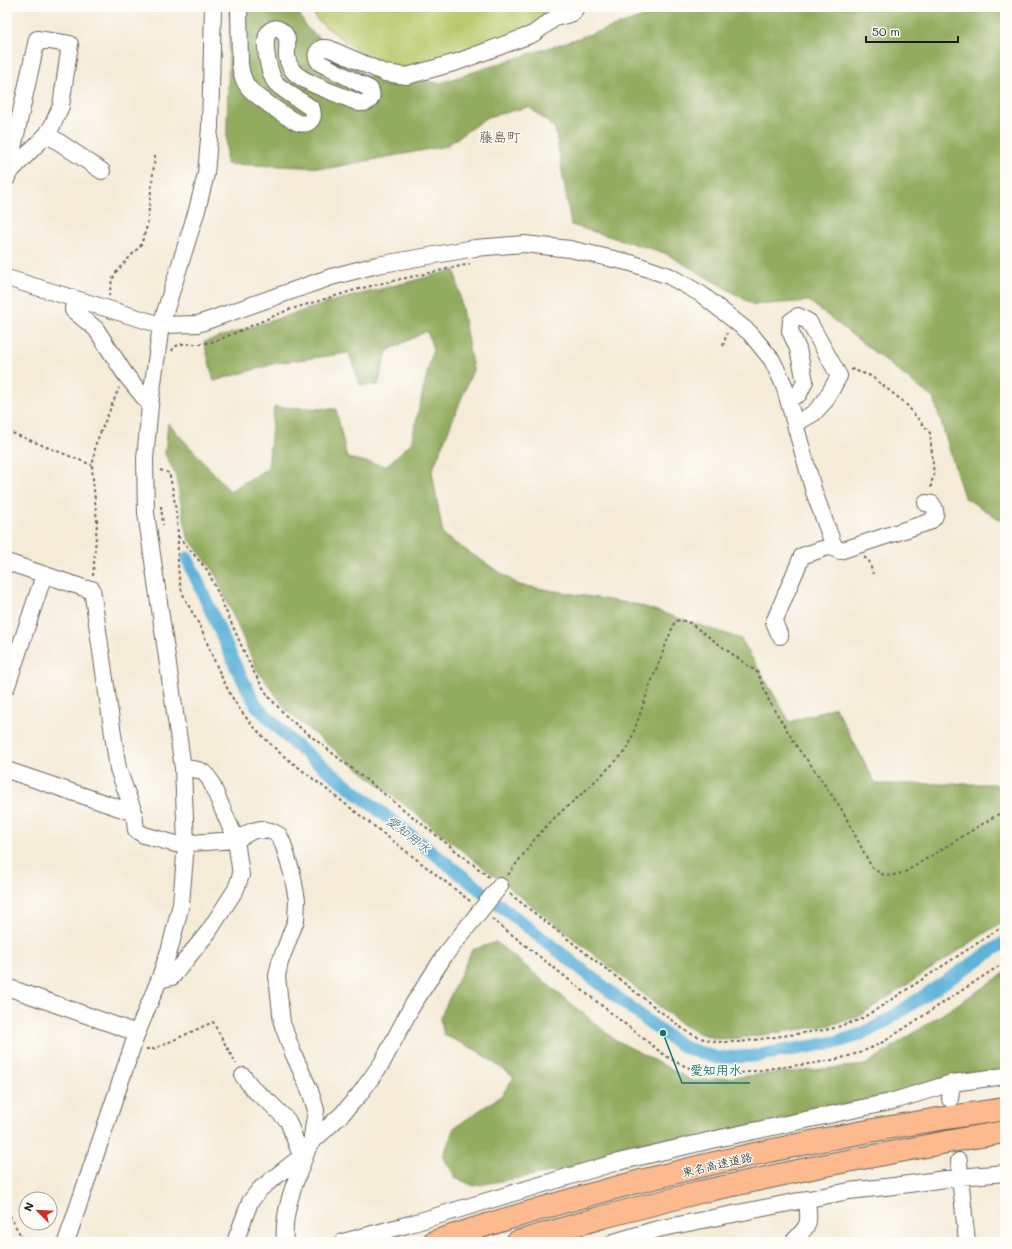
<svg xmlns="http://www.w3.org/2000/svg" width="1012" height="1249" font-family="Mali,'Klee One',sans-serif">
  <style>
    .green { fill: #b9c86b; stroke: #6a7244 }
    .forest { fill: #92ac5f; stroke: #57643e }
    .lines { fill: none; stroke-linecap: round; stroke-linejoin: round }
    .canal { stroke: #5eb2da; stroke-width: 13 }
    .minor-casing { stroke: #68645d; stroke-width: 18 }
    .highway-casing { stroke: #68645d; stroke-width: 24 }
    .path { stroke: #68645d; stroke-width: 2; stroke-dasharray: 3 3; stroke-linecap: butt }
    .minor { stroke: #fff; stroke-width: 16 }
    .highway { stroke: #fcba8e; stroke-width: 22 }
    .labels { text-anchor: middle; dominant-baseline: central; stroke-width: 3; stroke-linejoin: round; paint-order: stroke }
    .street-label { font-size: 12px; fill: #1c1c1c; stroke: #fdfcf7 }
    .water-label { font-size: 13px; font-style: italic; fill: #3a6071; stroke: #fdfcf7 }
    .quarter-label { font-size: 14px; fill: #684e43; stroke: #fdfcf7 }
    .leader { fill: none; stroke: #0f766e; stroke-width: 1.5 }
    .callout-dot { fill: #0f766e; stroke: #fdfcf7; stroke-width: 1.5 }
    .callout-label { font-size: 13px; text-anchor: middle; font-weight: bold; fill: #0f766e; stroke: #fdfcf7; stroke-width: 3; stroke-linejoin: round; paint-order: stroke }
  </style>
  <rect width="100%" height="100%" fill="#fdfcf7"/>
  <filter id="ink" filterUnits="userSpaceOnUse"><feTurbulence type="fractalNoise" baseFrequency=".025" numOctaves="2"/><feDisplacementMap in="SourceGraphic" scale="8" xChannelSelector="R" yChannelSelector="G"/><feConvolveMatrix kernelMatrix="1 2 1 2 8 2 1 2 1" color-interpolation-filters="sRGB"/></filter>
  <filter id="wash" filterUnits="userSpaceOnUse"><feTurbulence type="fractalNoise" baseFrequency=".012" numOctaves="4" result="noise"/><feDisplacementMap in="SourceGraphic" scale="16" xChannelSelector="R" yChannelSelector="G"/><feGaussianBlur stdDeviation="0.9" result="paint"/><feColorMatrix in="noise" values="0 0 0 0 0 0 0 0 0 0 0 0 0 0 0 0 0 1.4 0 .05"/><feComposite in="paint" operator="in"/></filter>
  <g filter="url(#wash)">
    <rect width="100%" height="100%" fill="#f5ebd7"/>
    <path class="green" d="M311 7H545L541 18 519 35 435 72 373 63 317 20Z"/>
    <path class="forest" d="M230 7H296L306 27 365 76 440 83 674 7H1005V523L964 497 934 399 809 301 754 305 665 253 571 225 555 128 529 107 487 117 446 146 329 168 226 164Z
      M455 270 473 370 432 471 443 535 519 585 639 605 741 639 790 722 835 707 876 784H996L1005 810V920L858 1017 830 1025 740 1038 717 1039 698 1033 683 1025 311 731 288 712 256 668 214 571 188 538 175 473 165 454 168 423 230 491 268 468 274 407 336 409 347 458 386 466 411 443 433 349 427 331 387 351 378 385H360L349 353 277 363 214 381 204 342 334 301Z
      M496 942 614 1039 693 1081 865 1065 1005 973V1068L561 1170 474 1186 456 1178 443 1157 454 1128 502 1095 514 1077 476 1050 444 1035 440 1018 472 950Z"/>
    <g class="lines">
      <path class="canal" d="M187 558 237 669 256 705 293 743 663 1033 686 1048 717 1058 753 1056 837 1042 860 1035 883 1023 1005 942"/>
    </g>
  </g>
  <g filter="url(#ink)">
    <g class="lines">
      <defs>
        <path id="minor" d="M239 7 240 64C241 72 243 81 248 87 253 94 291 121 299 123 303 124 307 124 310 121 314 117 313 114 312 109 303 101 281 90 275 82 269 73 260 36 271 30 274 28 277 28 280 30 291 35 286 48 287 57 288 63 290 67 293 71 302 83 344 96 359 103 370 104 374 98 370 89L320 63C315 57 315 52 322 48H328L385 73 407 76 457 62 533 34 555 18 573 13 576 7
          M47 134 102 171
          M7 178 10 162 37 39 70 44 61 106 52 126 47 134 7 175
          M7 278 161 325 198 324 331 277 377 265 475 248 524 244 570 249 631 263 669 276 701 294 750 333 772 360 784 385 814 492 835 549 840 551 929 522C937 517 937 511 932 504L926 503
          M74 299 73 310 96 329 125 374 150 405
          M788 399 799 394 805 381 798 349 790 331 791 321 798 316 809 322 839 376 825 401 814 413 795 424
          M7 562 87 589H92L118 769 134 813 136 830 144 835 176 844 236 840 252 831 261 829 271 831 279 835 283 844 292 873 297 900 296 920 280 962 277 976 282 1023 293 1053 310 1091 316 1110 311 1143
          M780 636 774 622 802 556 834 545
          M7 686 44 575
          M7 770 134 813
          M159 980 172 977 209 931 236 889 241 875 236 840 210 780C202 768 197 770 183 768
          M7 987 137 1033
          M950 1099 952 1083
          M959 1161 960 1177 967 1242
          M66 1242 137 1033 159 980 170 948 181 904 186 844 183 768 146 513 145 459 150 405 161 325 197 210 206 174 210 127 213 7
          M235 1242 250 1202 260 1189 294 1162 303 1161 288 1121 270 1103 254 1090 243 1076
          M285 1242C282 1209 297 1178 308 1148L311 1143 342 1114 359 1095 382 1063 412 1006 445 955 500 886
          M343 1242 410 1224 614 1163 716 1139 890 1102 952 1083 1005 1076
          M614 1242 658 1229 849 1191 894 1186 960 1177 1005 1173
          M793 1242C811 1223 809 1225 807 1199"/>
        <path id="highway" d="M434 1242C618 1181 813 1136 1005 1109
          M517 1242 603 1217 700 1192 821 1166 963 1139 1005 1132"/>
      </defs>
      <use href="#minor" class="minor-casing"/>
      <use href="#highway" class="highway-casing"/>
      <path class="path" d="M109 296 112 280 117 271 141 245 147 226 155 156
        M723 346 727 333
        M172 351 174 347 181 344H201L216 341 288 310 355 290 383 283 470 264
        M851 369 871 376 905 403 930 433 934 476 931 483V490
        M7 431 92 465
        M160 470 169 473C174 491 177 518 178 536 178 554 177 571 181 588 184 599 194 615 200 626 213 656 224 689 244 715 255 729 267 741 280 753L470 901
        M161 506 163 525
        M178 536 208 571 251 667 260 683 269 697 288 718 489 877
        M864 557 869 561 873 574
        M93 576 97 522 92 468 96 443 119 388
        M508 875 534 840 551 821 587 789 624 753 629 746 650 685 675 621 681 620 690 623 758 673 769 701 799 750 811 765 842 810 871 866C884 878 888 877 905 872L1005 810
        M510 894 679 1026 689 1033 704 1039 716 1042H740L831 1029 859 1020 877 1009 1005 925
        M492 919 663 1054C678 1064 693 1071 711 1073 732 1076 753 1071 774 1068 816 1063 851 1061 888 1039L1005 962
        M146 1049H154L213 1022 236 1064
        M7 1210 17 1229 25 1242"/>
      <use href="#minor" class="minor"/>
      <use href="#highway" class="highway"/>
    </g>
  </g>
  <g class="labels">
    <g class="street-label">
      <text transform="translate(717 1164) rotate(-13)">東名高速道路</text>
    </g>
    <g class="water-label">
      <text transform="translate(409 834) rotate(38)">愛知用水</text>
    </g>
    <g class="quarter-label">
      <text x="500" y="136">藤島町</text>
    </g>
  </g>
  <path class="leader" d="M663 1033L682 1083H750"/>
  <circle class="callout-dot" cx="663" cy="1033" r="4"/>
  <g class="callout-label">
    <text x="716" y="1075">愛知用水</text>
  </g>
  <rect width="1012" height="1249" fill="none" stroke="#fdfcf7" stroke-width="24"/>
  <g transform="translate(38 1211) rotate(294)"><circle r="19" fill="#fdfcf7" stroke="#a3a29f"/>
  <path d="M0-3L7 15L0 10L-7 15Z" fill="#c8321e"/>
  <text y="-6" font-size="11" font-weight="bold" text-anchor="middle" fill="#1c1c1c">N</text>
  </g>
  <path d="M866 36v6h92v-6" fill="none" stroke="#1c1c1c" stroke-width="2"/>
  <text x="872" y="36" font-size="12" fill="#1c1c1c" stroke="#fdfcf7" stroke-width="3" paint-order="stroke">50 m</text>
</svg>
